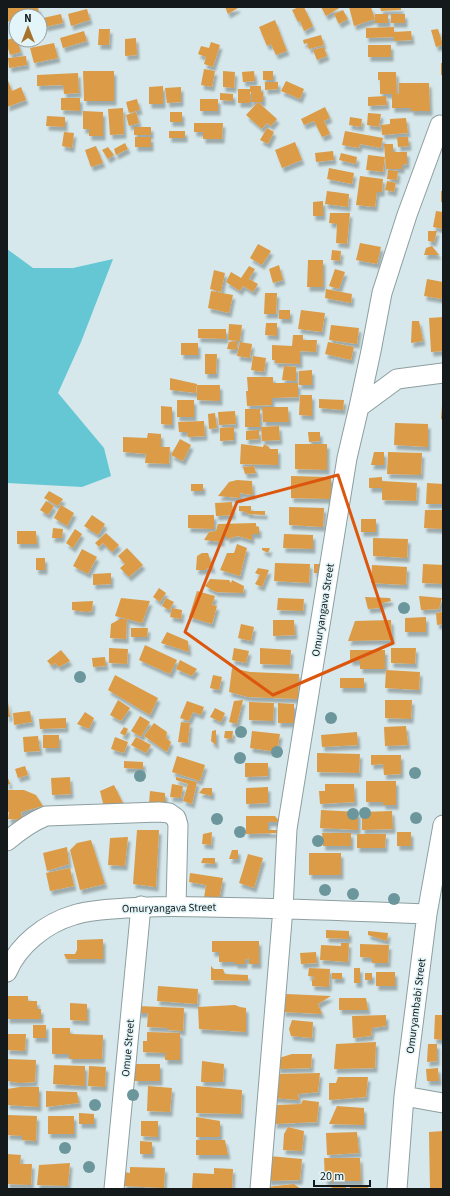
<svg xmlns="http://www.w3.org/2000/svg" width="450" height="1196" font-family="'Source Sans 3',sans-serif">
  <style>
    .green { fill: #65c7d4 }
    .building { fill: #db9b47; filter: url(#shadow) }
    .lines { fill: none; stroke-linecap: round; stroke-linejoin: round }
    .street-casing { stroke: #8d9ea0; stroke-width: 21 }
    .street { stroke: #fff; stroke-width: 19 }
    .tree { fill: #6b969b }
    .marked { fill: none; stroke: #dd560d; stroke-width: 3; stroke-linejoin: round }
    .labels { text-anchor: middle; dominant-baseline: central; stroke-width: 3; stroke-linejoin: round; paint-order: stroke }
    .street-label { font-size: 11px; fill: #141a1b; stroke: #e3f5f8 }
  </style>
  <defs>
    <filter id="shadow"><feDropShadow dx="2.5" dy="4.5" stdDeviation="1" flood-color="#0004"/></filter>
  </defs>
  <rect width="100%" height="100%" fill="#d6e8eb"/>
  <path class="green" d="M7 249 33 268H73L113 259 81 342 58 393 104 448 111 476 82 487 7 483Z"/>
  <path class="building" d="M9 7H38L39 12 27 16H16V19L7 22V8Z
    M225 7H238V8L228 14Z
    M299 7H304L313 26 304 31 300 21 298 22 292 10Z
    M321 7H341L326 16Z
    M349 7H371L375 19 354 26Z
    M380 7H401V10L381 11Z
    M87 9 90 20 71 26 68 14Z
    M343 10 348 19 339 24 334 14Z
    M61 14 63 23 45 27 43 18Z
    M375 14H388V23H375Z
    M391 14H405V23H391Z
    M275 20 287 51 276 55 271 44 267 46 259 27Z
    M394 27V32L411 31 412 40 394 41V37L366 38V28Z
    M99 29H110L109 45H98Z
    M438 29 443 45 436 47 431 30Z
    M84 31 87 41 63 48 60 38Z
    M321 35 324 45 309 49 307 43 304 44 303 40Z
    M16 37 21 52 10 55 7 45V40Z
    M136 38 137 55 125 56V39Z
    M211 42 220 45 213 67 204 64 206 57 198 54 201 46 209 48Z
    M54 43 58 58 34 63 30 48Z
    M368 45H391V57H368Z
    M324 47 327 56 317 60 313 50Z
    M26 56 27 65 9 68 8 58Z
    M441 63H443V75H441Z
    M204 69 215 71 212 87 201 85Z
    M83 71H114V101H84Z
    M223 71 235 72 234 88 223 87Z
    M254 71 255 81 243 82 242 72Z
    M263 71H273V80H263Z
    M378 72H396L397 94 399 93V83H429L430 111H411V108H392V94H380V80H378Z
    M78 73 79 93 64 94 63 85 37 86V75Z
    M7 78 12 91 21 87 26 100 7 107Z
    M286 81 304 89 300 99 281 91Z
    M265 82H278V89L265 90Z
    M163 86V104H149V87Z
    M250 86H261V92H263V102H251V92H250V103H238V89H250Z
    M181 87V102L167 103 165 88Z
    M220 93 233 94V101L220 100Z
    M386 96 387 105 368 106V97Z
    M61 98H80V111L61 110Z
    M137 99 140 110 129 113 126 102Z
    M200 99H218V111H200Z
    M258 102 277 119 271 126 267 123 262 129 246 115Z
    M325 107 330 118 324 121 330 134 322 137 314 121 304 125 301 119Z
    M123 108 124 134 110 135 108 109Z
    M83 111 103 112V136H89V129H83Z
    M136 112 139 123 129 126 126 115Z
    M170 112H182V122H170Z
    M368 113 381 114 379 127 367 125Z
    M47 116 65 117V127L46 126Z
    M350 117 362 119 361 127 349 125Z
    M406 118 408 133 382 135 381 125 390 124V119Z
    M194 123H223L222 139H203V132H194Z
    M134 127H151V135H134Z
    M267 128 274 132 268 144 260 140Z
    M169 131H185V138H169Z
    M345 131 383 138 381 148 360 144 359 148 342 145Z
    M64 132 74 133 72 148 62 146Z
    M135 137H151V147H135Z
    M397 137H408L409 146 398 147Z
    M295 142 302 160 282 168 275 150Z
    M125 143 128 149 116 155 114 149Z
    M384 144H393V152H407V164L402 165V169H386Z
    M96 146 103 163 91 167 85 150Z
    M108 147 114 155 108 159 102 150Z
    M333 151 334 160 316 162 315 153Z
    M341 153 357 157 356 164 339 160Z
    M368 155 385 157 383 172 366 170Z
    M329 168 354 173 352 184 327 179Z
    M388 170 398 171 397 180 387 179Z
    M360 176 383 179 382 192H377L375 207 356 205Z
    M387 181 396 183 394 192 385 190Z
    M327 191 349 194 348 207 325 204Z
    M441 191H443V202H441Z
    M323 201V216H313V202Z
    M436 211 443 212V229L433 227Z
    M330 213H350L347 244 336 243 337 224 329 223Z
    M428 231H437L434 242 428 241Z
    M360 243 381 247 377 264 356 260Z
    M258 244 271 251 262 265 250 258Z
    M432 246 439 255H424L426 248Z
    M332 250 341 251 340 261 331 260Z
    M308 260H323V287H307Z
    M279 265 283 280 273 283 269 269Z
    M249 266 255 269 249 279 258 284 253 292 243 286 240 291 226 282 231 272 241 278Z
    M335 269 345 272 339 289 329 286Z
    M214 270 225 273 221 292 210 289Z
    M427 279 443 282 442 299 424 296Z
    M326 289 352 294 351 303 325 298Z
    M211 291 233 295 229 313 208 308Z
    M265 293H277L276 314H264Z
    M279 310H290V319H279Z
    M301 310 325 313 322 332 298 329Z
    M443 317V351L431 352 429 318Z
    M412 321H419L423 341 411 343Z
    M266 323H277V336L265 335Z
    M229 324 242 325 240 341 228 340Z
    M331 325 359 328 357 344 329 340Z
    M198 329H226V339L198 338Z
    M293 335H303V340H317L316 352 300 351V364L275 363V360H272V345L292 346Z
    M237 341V350L227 349 229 342Z
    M240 342 252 344 250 358 237 356Z
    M328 342 354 347 351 360 325 354Z
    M181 343H198V355H181Z
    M205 354H217L216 374H205Z
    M253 356 266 358 264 372 251 370Z
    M284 366 296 367V381L282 380Z
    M312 370V385H299V371Z
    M247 377H273V383H298V397L272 398V405L247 406 246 391H248Z
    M170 378 197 384 196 393 170 390Z
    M197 385H220V401L197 400Z
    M300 395H312V416L299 415Z
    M319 399 344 400 343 410 319 408Z
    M177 400H194V417H177Z
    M442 405H443V419H441Z
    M161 406 172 407V425L161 424Z
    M262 407H288L289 422H263Z
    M245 409H260V427H245Z
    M235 411 236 424 219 425 218 412Z
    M215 413 217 428 209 429 208 414Z
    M204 421 205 436 188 437 187 432H179L178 422Z
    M395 423 428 424V447L394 445Z
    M279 426 280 440 262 441 261 427Z
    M234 427V440L220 441V428Z
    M259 430V439L246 440V431Z
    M308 432H320V441L309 442Z
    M148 433 161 434V447H170L169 464 145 463 146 454 123 452V437L147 438Z
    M180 439 191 445 183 461 171 455Z
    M241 444 263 447 264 444 269 447 270 449H278V465L240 464Z
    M295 444H327V470L295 469Z
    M374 452H384V465H371Z
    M388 452 422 453 421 475 387 474Z
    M254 466 256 473 245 474 243 467Z
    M291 476 331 477V499L291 498Z
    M382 477V481L417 483 416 501 382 500V488H369V478Z
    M237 480 252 481 253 495 240 493V498L218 496 229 482Z
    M427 483 443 484V504H426Z
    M191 484H203V491H191Z
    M49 491 63 499 58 506 44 498Z
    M46 501 54 506 48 515 40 510Z
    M232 502 233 515 216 516 215 503Z
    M61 505 74 513 67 526 54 518Z
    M239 506H251V511H265V515L247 514 246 512 239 511Z
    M289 507 324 508 323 527 289 525Z
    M425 510H443V529L424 528Z
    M92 515 105 524 98 535 84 526Z
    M188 515H214V529L188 528Z
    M361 519H376V532H361Z
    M256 523V526L259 527V534H252V540L238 536 227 539V536H222V542L204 540 209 532 216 531 218 524Z
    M53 528 63 529 62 538H52Z
    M75 529 82 534 73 548 66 543Z
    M17 531H36L37 544H17Z
    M106 533 119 545 112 552 103 543 99 547 95 543Z
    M284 534 313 535V549L283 548Z
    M373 538 408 539 407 558 373 556Z
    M237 544 247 548 240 576 220 570 227 553H234Z
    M127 548 143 565 129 577 120 568 125 564 118 556Z
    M262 548H270L268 553 262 550Z
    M82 549 97 557 88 574 73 566Z
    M202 553H208L213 569 207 568 206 570H196L197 556Z
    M36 558H45V570H36Z
    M275 563 310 564 309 583 274 581Z
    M314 564H325V573H314Z
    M423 564 443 565V584L422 583Z
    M372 565 407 567 406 585 371 583Z
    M258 568 269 570 262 587 255 584 260 575 255 573Z
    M111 573V584L93 585V574Z
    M210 579 229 580 231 583 232 580 244 586 243 593 216 592 205 586Z
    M159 588 166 593 160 602 153 597Z
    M197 591 215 596 212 605 217 606 212 624 189 617Z
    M419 596 442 598 439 609 421 610Z
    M365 597 390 598 391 601 383 603 379 608 368 609Z
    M121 598 150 601 142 623 127 619 126 639 110 638 111 624 120 619H127L115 616Z
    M166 598 174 602 169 610 162 606Z
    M278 598 304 599 303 611 277 610Z
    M93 601 92 611 86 612 72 610V602Z
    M172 608 182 610 181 619 170 617Z
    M443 612V624L437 625 436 613Z
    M426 617V632H405V618Z
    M273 620H294L295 635 273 636Z
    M391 620 392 640 348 641 355 621Z
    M241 624 254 627 251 641 238 638Z
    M131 628H148L147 637H131Z
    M167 632 188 641 189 652 161 643Z
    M145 645 177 660 170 674 139 660Z
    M109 648 128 649 127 664 109 663Z
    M234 648 249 651 246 663 232 660Z
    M260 648 291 650 290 665 260 664Z
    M391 648H416L415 664 391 663Z
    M61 650 70 661 59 667 55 663 52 666 47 661Z
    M350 650H385V669H360V661H350Z
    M105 657 106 666 93 667 92 658Z
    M180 660 197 669 192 676 176 669Z
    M232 668 250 672 299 674 298 699 248 697 229 692Z
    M386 670 420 672 419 690 385 688Z
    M115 675 158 698 150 715 108 690Z
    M213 675 222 677 219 690 210 688Z
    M340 678H364V688H340Z
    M118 700 130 708 121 721 110 715Z
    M243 700 237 724 229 722 234 701Z
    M385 700H412L411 719 385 718Z
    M187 701 204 707 201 715 193 712 189 721 180 718Z
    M7 702H8L10 717H7Z
    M249 702 274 703 273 721 249 720Z
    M278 703 294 704V723H278Z
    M215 708 225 713 221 722 210 717Z
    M30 711 32 722 14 725 13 713Z
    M85 712 94 718 89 729 77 724Z
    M140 716 150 722 141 737 131 731Z
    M66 718V728L40 729 39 719Z
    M181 722 190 723 188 743 178 742Z
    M154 723 167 732 166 738 171 742 167 752 144 736Z
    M406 726 408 745 385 746 384 727Z
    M124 727 128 729 125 736 120 733Z
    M216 730V745L211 741 212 731Z
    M225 731H233L232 739 224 738Z
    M252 731 280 734 277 752 250 748Z
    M357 732 358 745 322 747 321 735Z
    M43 735H59V748H43Z
    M38 736 40 751 24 752 23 737Z
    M115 737 128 742 124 753 111 749Z
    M136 737 151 745 146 753 131 745Z
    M317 753 360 754 359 773 317 772Z
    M371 755H401V774L384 775 383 764 371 765Z
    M177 756 205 765 200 781 172 772Z
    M124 761 143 762V769L124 768Z
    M245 763H268V776L245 777Z
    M25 766 28 775 18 778 15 769Z
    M7 775 10 784 7 785Z
    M70 777 71 794 52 795 51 778Z
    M176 777 197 782 192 804 183 801 188 784 176 780Z
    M366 781H396V805H383V802H366Z
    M172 784 183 786 181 798 170 797Z
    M325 784H354L355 802 320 804 319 791H325Z
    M114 785 123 803 104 807 100 791Z
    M268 787V803L246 804V788Z
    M203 788H212V796L199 793Z
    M8 790H24L36 795 43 806 21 812 22 820 8 819 9 812H7V791Z
    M150 791 165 793V805L149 804Z
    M321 810 358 812V830L320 828Z
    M392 811 393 829 362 830V812Z
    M246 816H275L280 822H268V830H278V833L246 834Z
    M137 830H159L156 887 133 884Z
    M212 832 211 845 202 844 203 834Z
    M397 832H411V846H397Z
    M322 833H351V846H323Z
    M357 834H386L385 848H357Z
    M128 837 125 866 108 865 110 838Z
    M91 840 105 884 80 890 70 850 77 843Z
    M67 847 69 864 47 871 43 853Z
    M232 850H238V859H229Z
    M309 853H341V875H309Z
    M248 854 263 858 254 888 239 883Z
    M203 858H215V864L201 863Z
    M70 868 74 886 50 891 46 873Z
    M190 873 223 878 219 900 204 898 206 885 189 882Z
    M326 930 349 931V939L326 938Z
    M368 931 388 933 387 941 368 935Z
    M103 939V959H66L64 954H75L77 950V940Z
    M212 941H259V964H249V958L245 960V964H235V962H219V952H212Z
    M341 943H349L348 962 320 960 321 945 341 946Z
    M360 944 389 945 388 963H372V958L360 957Z
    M316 952 317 963 301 964 300 953Z
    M211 966 214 969H223L225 974 248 975V981L211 980Z
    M309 968 330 969 329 987 312 986V980L315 977 308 976Z
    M354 968H360V983H354Z
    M376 972H395V986H376Z
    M332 973H342V979H332Z
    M365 973H372V980H365Z
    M158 986 198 989 197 1004 157 1001Z
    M286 994 331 996 318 1004 322 1014 283 1012V1003L286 1000Z
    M7 996H28V1001H37V1009H41V1019H7Z
    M339 998H366L368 1010H339Z
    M70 1003 87 1004V1021L70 1020Z
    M235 1005 240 1007 246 1008V1032L199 1029 198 1007Z
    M138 1006 184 1008 183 1031 168 1030V1028L147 1027 148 1013H138Z
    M386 1015V1026L372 1028 371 1036 353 1038 352 1016Z
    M435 1015H443V1040L434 1039Z
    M292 1020 313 1022 312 1038 291 1036 289 1029Z
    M33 1025H46V1038H33Z
    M52 1028H70V1034L103 1035 102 1059H69V1054H52Z
    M147 1032 180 1033V1060H165V1053L143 1052V1041H147Z
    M7 1034H26L25 1051 7 1050Z
    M376 1042 375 1068 334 1069 336 1044Z
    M428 1044H437V1061L427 1062Z
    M292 1054H312L311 1068 277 1069 279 1058Z
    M7 1059 36 1060 35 1082 20 1083 7 1081Z
    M202 1061 224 1064 223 1082H201Z
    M135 1064H160V1081H135Z
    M54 1065 85 1066V1086L53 1084Z
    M89 1066 106 1067 105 1087 88 1086Z
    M438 1068 439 1081H427L426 1069Z
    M320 1073 318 1092 298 1094 299 1100 273 1098 276 1074Z
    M338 1077H368L366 1097 329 1100V1083H336Z
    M148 1086 172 1088 170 1112 147 1111Z
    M196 1086 242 1090 241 1114 196 1113Z
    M20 1087H39V1107L7 1105V1089Z
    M46 1091 77 1092 79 1103 46 1107Z
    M303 1100 319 1102 317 1122 274 1124 276 1105 301 1104Z
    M337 1106 364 1108V1125L329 1124Z
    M79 1113 94 1114V1124H79Z
    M7 1115 37 1116 36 1141 22 1140V1136L7 1135Z
    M48 1116H74V1134H48Z
    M196 1117 220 1121V1137H196Z
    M141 1121H158V1137L141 1136Z
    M288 1127 304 1131 302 1151 283 1150 284 1134Z
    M443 1131V1189H430L429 1132Z
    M357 1132 359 1153 327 1155 326 1133Z
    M196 1140H225L228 1155H196Z
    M140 1141 152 1142V1154H140Z
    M7 1154 21 1155 20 1164H32L31 1185 7 1184Z
    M269 1156 302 1159 300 1180 268 1181Z
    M324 1158H360L361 1181H325Z
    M70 1163 68 1186 37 1185 39 1165Z
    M130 1167 165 1168 164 1188 124 1186V1172L130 1173Z
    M214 1168 233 1169 232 1189H192L193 1173 214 1174Z
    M294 1184 301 1189H267V1187Z
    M335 1185 346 1186V1189H328L333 1187Z
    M350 1185 368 1186V1189H350Z"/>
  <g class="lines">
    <defs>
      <path id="street" d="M359 407 371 351 382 293 407 215 440 125
        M7 841C19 831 31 822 46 816L159 812 169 813 176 818 178 825 176 906
        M7 972C18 945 46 923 74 915 86 911 100 910 113 909 144 906 175 906 206 907 280 908 354 911 427 914
        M404 1096 443 1103
        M114 1189 141 906
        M260 1189 283 908 287 829 347 458 359 407 397 379 443 373
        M397 1189 404 1096 427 914 443 825"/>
    </defs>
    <use href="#street" class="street-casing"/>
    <use href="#street" class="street"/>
  </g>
  <g class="tree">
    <circle cx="404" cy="608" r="6"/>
    <circle cx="80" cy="677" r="6"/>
    <circle cx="331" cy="718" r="6"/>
    <circle cx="241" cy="732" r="6"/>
    <circle cx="277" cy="752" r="6"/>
    <circle cx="240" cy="758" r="6"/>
    <circle cx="415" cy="773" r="6"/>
    <circle cx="140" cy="776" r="6"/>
    <circle cx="365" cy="813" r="6"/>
    <circle cx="353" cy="814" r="6"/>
    <circle cx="416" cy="818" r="6"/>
    <circle cx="217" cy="819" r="6"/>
    <circle cx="240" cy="832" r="6"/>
    <circle cx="318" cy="841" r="6"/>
    <circle cx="325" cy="890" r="6"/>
    <circle cx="353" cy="894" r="6"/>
    <circle cx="394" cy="899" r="6"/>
    <circle cx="133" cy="1095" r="6"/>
    <circle cx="95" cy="1105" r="6"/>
    <circle cx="65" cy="1148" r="6"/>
    <circle cx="89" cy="1167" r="6"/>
  </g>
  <path class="marked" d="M338 475 393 643 273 695 185 632 237 502Z"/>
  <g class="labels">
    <g class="street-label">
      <text transform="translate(323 610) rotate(-81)">Omuryangava Street</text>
      <text transform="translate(169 908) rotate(-1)">Omuryangava Street</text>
      <text transform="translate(416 1006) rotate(-83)">Omuryambabi Street</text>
      <text transform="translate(128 1048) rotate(-85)">Omue Street</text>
    </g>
  </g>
  <rect width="450" height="1196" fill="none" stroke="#141a1b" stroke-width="16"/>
  <g transform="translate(28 28)"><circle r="19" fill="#e3f5f8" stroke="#909da0"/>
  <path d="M0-3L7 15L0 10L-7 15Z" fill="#a7732c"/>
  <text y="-6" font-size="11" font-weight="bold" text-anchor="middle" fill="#141a1b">N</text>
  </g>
  <path d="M314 1180v6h56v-6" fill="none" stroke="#141a1b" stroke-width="2"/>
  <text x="320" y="1180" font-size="12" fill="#141a1b" stroke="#e3f5f8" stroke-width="3" paint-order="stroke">20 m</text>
</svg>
